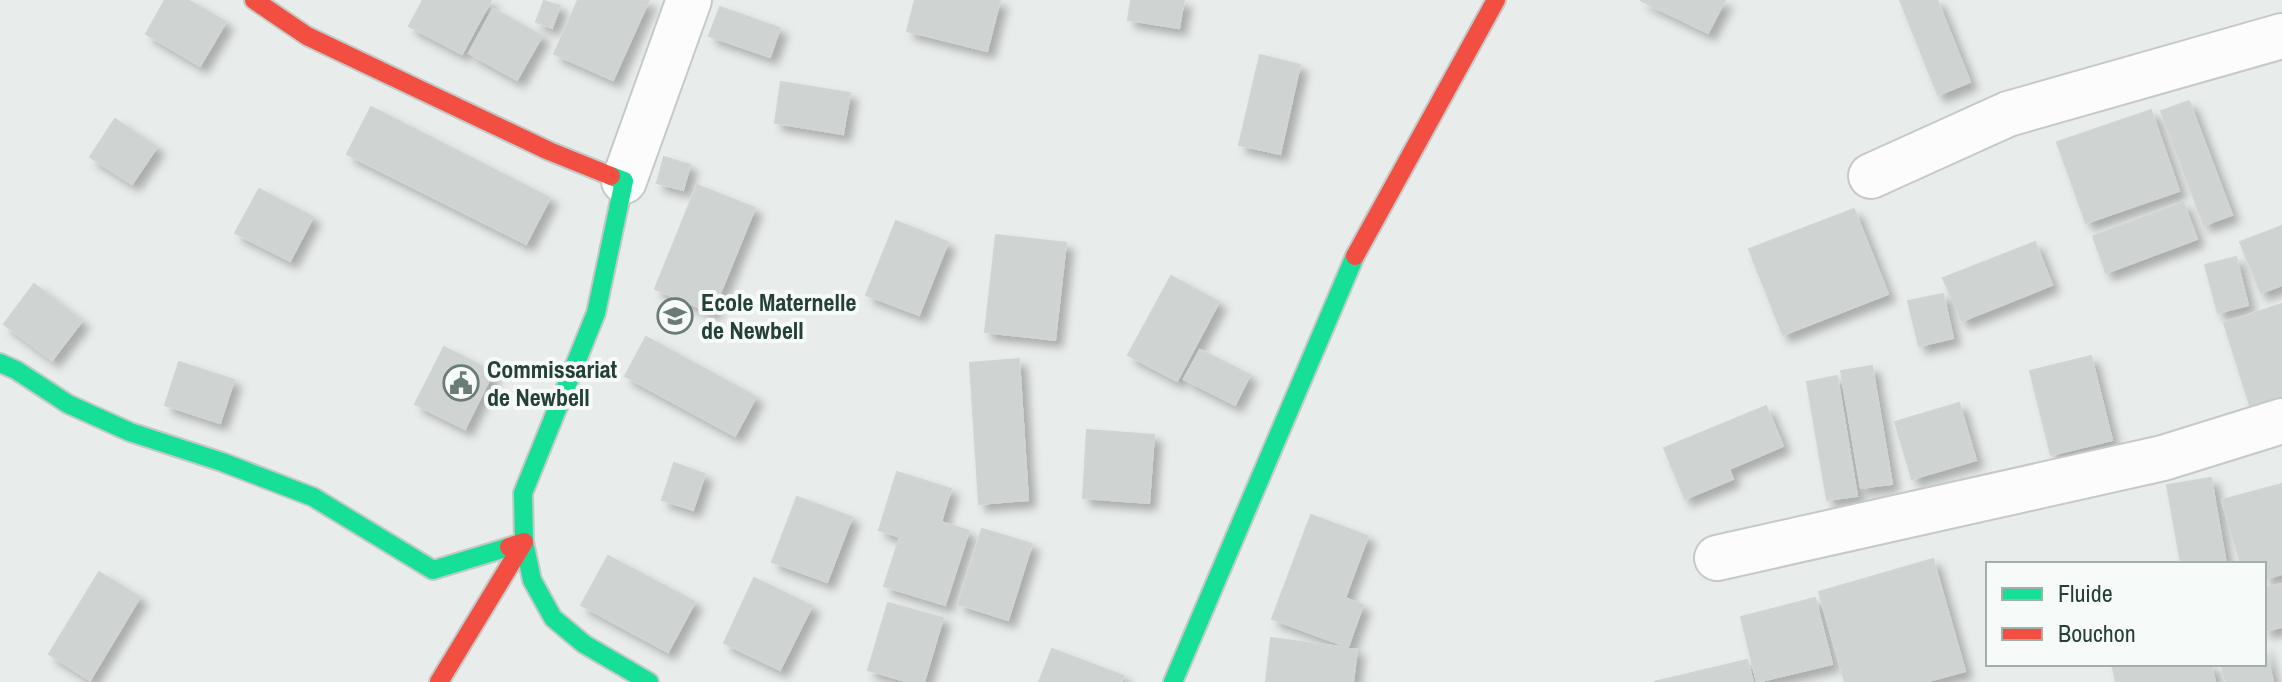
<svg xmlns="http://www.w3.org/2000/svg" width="2282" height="682" font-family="'Archivo Narrow',sans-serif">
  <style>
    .building { fill: #cfd3d1; stroke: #d0d5d3; stroke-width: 2; filter: url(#shadow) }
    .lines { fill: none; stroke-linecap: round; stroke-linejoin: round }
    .street-casing { stroke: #c5c9c7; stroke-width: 48 }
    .fast-casing { stroke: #c3c9c7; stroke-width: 22 }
    .jam-casing { stroke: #c3c9c7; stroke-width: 22 }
    .street { stroke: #fcfcfc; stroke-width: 44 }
    .fast { stroke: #16e098; stroke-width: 18 }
    .jam { stroke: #f24e42; stroke-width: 18 }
    .labels { text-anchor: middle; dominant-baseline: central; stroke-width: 8; stroke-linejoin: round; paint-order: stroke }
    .poi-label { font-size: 24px; font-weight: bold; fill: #254036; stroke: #f6faf8; text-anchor: start }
  </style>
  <defs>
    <filter id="shadow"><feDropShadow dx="7" dy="7" stdDeviation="4" flood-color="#0004"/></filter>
  </defs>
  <rect width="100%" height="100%" fill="#e8ecea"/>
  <path class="building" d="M165 0H188L226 22 200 66 146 34Z
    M423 0H491L462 54 409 26Z
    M578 0H649L613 80 554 54Z
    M915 0H1000L987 51 907 31Z
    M1131 0H1184L1179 28 1128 20Z
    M1640 0H1725L1708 33Z
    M1900 0H1937L1970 82 1938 95Z
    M544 1 560 6 552 28 536 22Z
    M720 7 780 28 770 57 709 36Z
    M493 9 542 36 517 80 469 53Z
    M1260 55 1300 65 1280 154 1239 145Z
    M781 82 850 93 843 134 775 123Z
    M2189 101 2232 215 2204 225 2161 111Z
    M371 107 550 198 526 244 347 154Z
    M2151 110 2179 191 2086 223 2057 142Z
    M115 119 157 147 132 184 90 157Z
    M664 157 690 165 683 190 657 183Z
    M697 185 755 208 712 313 655 289Z
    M259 189 313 217 290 261 235 233Z
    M2183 202 2197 239 2106 273 2093 236Z
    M1854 209 1888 294 1783 335 1749 249Z
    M896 221 948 242 919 315 866 295Z
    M2282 226V285L2261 293 2240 242Z
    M996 235 1066 243 1055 340 985 332Z
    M2035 242 2052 285 1962 321 1943 278Z
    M2236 257 2248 305 2218 313 2205 265Z
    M1171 276 1219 302 1177 381 1128 355Z
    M34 284 82 321 52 360 4 324Z
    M1943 294 1953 338 1919 346 1908 301Z
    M2282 304V406L2253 415 2224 323Z
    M646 337 756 397 735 436 625 376Z
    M444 347 493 372 465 429 415 404Z
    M1200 350 1250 375 1235 405 1184 379Z
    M2091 356 2112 440 2051 455 2030 371Z
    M1019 359 1028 500 979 504 970 363Z
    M179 362 234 380 220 423 165 405Z
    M1872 366 1892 484 1861 488 1841 371Z
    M1837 376 1857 496 1827 500 1807 382Z
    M1959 403 1976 460 1912 479 1895 422Z
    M1766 406 1783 446 1729 469 1733 479 1685 499 1664 448Z
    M1087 430 1154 435 1149 503 1083 498Z
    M674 463 705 474 693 510 662 500Z
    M897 472 951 489 941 522 969 531 945 605 884 586 900 537 879 530Z
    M2211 478 2226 564H2181L2167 485Z
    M2282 484V574L2264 579V564H2241L2222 500Z
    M797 497 852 517 827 582 772 562Z
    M1311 515 1368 536 1345 598 1363 605 1348 647 1272 619Z
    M982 529 1032 544 1008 620 958 604Z
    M608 556 695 602 668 652 581 605Z
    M1933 559 1965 671 1925 682H1845L1819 592Z
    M99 572 140 597 90 680 49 654Z
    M754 578 812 606 780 670 724 643Z
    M2282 584V627L2264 631V588Z
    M1815 598 1832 664 1757 682 1741 617Z
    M888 603 943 618 924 682H909L868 670Z
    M1271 638 1357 649 1353 682H1266Z
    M2264 644 2273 682H2226L2221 664H2264Z
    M1052 649 1124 676 1121 682H1039Z
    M1747 660 1753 682H1654Z
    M2112 664H2211L2215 682H2116Z"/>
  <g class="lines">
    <defs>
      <path id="street" d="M1871 176 2008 114 2282 36
        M624 181 689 0
        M1717 558 2163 458 2282 421"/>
      <path id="fast" d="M611 176 624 181 596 313 523 493 524 542 532 580 553 618 584 644 649 682
        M0 363 16 370 68 404 130 432 222 462 313 497 433 570 509 547
        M1173 682 1355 256"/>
      <path id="jam" d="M254 0 307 36 549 151 611 176
        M1355 256 1496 0
        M439 682 524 542 509 547"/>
    </defs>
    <use href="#street" class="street-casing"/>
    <use href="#fast" class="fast-casing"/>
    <use href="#jam" class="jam-casing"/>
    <use href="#street" class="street"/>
    <use href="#fast" class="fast"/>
    <use href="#jam" class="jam"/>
  </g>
  <defs>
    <symbol id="school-ring" viewBox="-11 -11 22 22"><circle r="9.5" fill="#f6faf8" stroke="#697c75" stroke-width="1.5"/><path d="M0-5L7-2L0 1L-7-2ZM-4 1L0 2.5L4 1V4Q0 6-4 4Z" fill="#697c75"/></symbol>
    <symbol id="civic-ring" viewBox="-11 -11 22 22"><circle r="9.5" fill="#f6faf8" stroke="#697c75" stroke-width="1.5"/><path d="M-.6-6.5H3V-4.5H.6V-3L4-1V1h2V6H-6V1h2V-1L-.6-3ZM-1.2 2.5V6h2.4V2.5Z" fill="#697c75"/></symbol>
  </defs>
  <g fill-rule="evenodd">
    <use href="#school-ring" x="655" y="296" width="40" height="40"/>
    <use href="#civic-ring" x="441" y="363" width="40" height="40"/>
  </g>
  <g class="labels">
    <g class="poi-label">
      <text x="701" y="302">Ecole Maternelle<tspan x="701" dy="28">de Newbell</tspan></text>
      <text x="487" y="369">Commissariat<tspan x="487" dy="28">de Newbell</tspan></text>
    </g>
  </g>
  <rect x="1986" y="562" width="280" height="104" fill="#f6faf8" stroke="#a2b0aa" stroke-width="2"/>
  <rect x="2002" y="588" width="40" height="12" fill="#16e098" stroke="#a2b0aa" stroke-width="2"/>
  <text x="2058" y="602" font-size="24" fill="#254036">Fluide</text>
  <rect x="2002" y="628" width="40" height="12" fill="#f24e42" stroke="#a2b0aa" stroke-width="2"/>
  <text x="2058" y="642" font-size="24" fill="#254036">Bouchon</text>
</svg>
